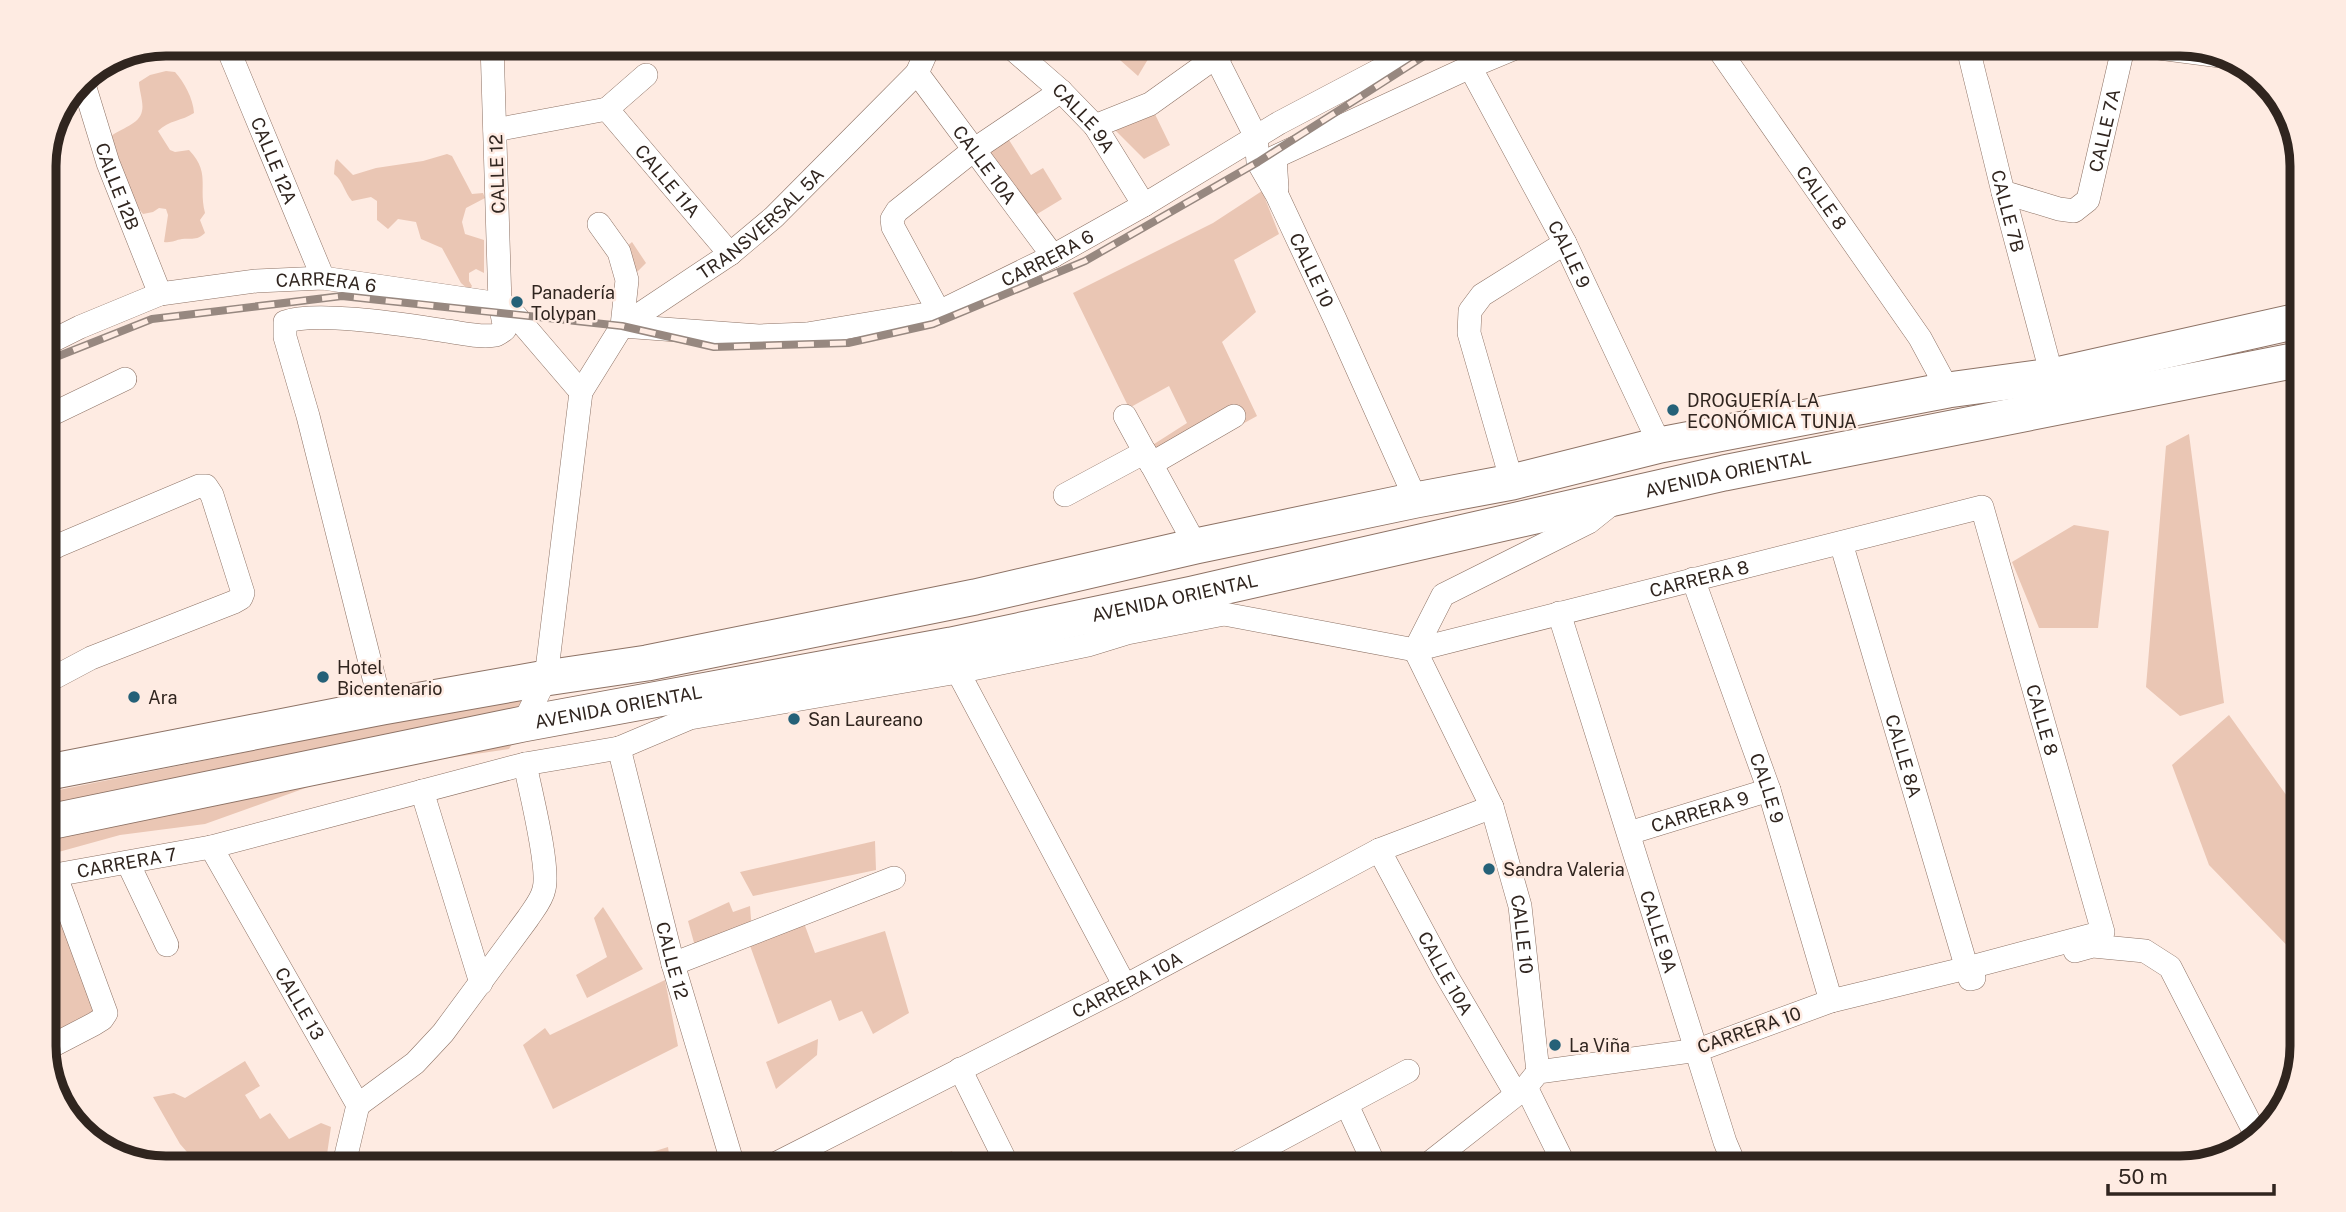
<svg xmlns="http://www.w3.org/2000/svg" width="2346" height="1212" font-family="'Public Sans',sans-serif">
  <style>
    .green { fill: #eac6b4 }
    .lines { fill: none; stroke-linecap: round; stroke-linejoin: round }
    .street-casing { stroke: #8d7265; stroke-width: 24 }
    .primary-casing { stroke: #8d7265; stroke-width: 37 }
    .street { stroke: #fff; stroke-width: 23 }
    .primary { stroke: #fff; stroke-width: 35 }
    .rail-casing { stroke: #978880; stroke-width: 8 }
    .rail { stroke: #feebe2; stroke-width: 5; stroke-dasharray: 16; stroke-linecap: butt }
    .poi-dot { fill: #256178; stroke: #feebe2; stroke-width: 2.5 }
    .labels { text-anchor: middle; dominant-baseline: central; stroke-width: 5; stroke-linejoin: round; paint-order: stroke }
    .street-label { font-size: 18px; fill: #30251f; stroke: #feebe2 }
    .poi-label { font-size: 18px; fill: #30251f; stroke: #feebe2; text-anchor: start }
    .rim { fill: none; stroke: #30251f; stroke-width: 9 }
  </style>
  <rect width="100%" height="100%" fill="#feebe2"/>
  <path class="green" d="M1102 44H1157L1138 76Z
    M166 71 175 72C184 82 193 98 194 113 182 121 169 120 158 131L170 150 175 152 189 150C211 173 198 186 205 213L200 220 205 233C196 241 192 238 182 239 175 240 172 243 164 242L168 215 166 209 159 208 153 212 143 214 130 198 111 136C120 129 140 124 142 111 144 103 139 90 139 82L150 75Z
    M1150 104 1170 145 1144 159 1109 124Z
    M1004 132 1031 175 1043 168 1062 199 1024 222 977 150Z
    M447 154 452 156 472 194 483 193 485 198 466 208 462 222 465 234 484 240V273L476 269 469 273V281L472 286 469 290 461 283 442 248 421 239 416 222 398 219 388 229 377 220V201L371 197 352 201C344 192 344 182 334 174L335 162 337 159 353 175 376 168 423 161Z
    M1262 191 1279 234 1234 260 1256 312 1222 342 1257 416 1160 469 1151 446 1187 423 1169 386 1129 408 1073 293 1213 223Z
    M632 242 646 263 632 277 623 250Z
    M2189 434 2224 703 2180 716 2146 687 2166 446Z
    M2074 525 2109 531 2098 628H2039L2012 562Z
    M528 695 530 704 502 711 44 810V793Z
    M2229 715 2302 817V961L2209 865 2172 765Z
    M514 741 509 749 402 765 311 786 205 824 120 835 44 856V828Z
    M875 841 876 870 753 896 740 872Z
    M44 879 104 1015 44 1038Z
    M729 902 733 912 750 906 752 932 696 950 688 921Z
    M603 907 643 969 587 998 576 975 607 957 594 918Z
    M804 923 815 953 885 931 909 1013 873 1034 862 1011 839 1021 831 1000 778 1024 748 940Z
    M665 980 678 1046 553 1109 523 1045 545 1028 550 1035Z
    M818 1039 817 1055 776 1089 766 1062Z
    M245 1061 260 1086 245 1095 260 1119 270 1113 289 1139 321 1123 331 1127 325 1168H201L180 1144 153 1097 174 1093 185 1098Z
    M668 1147 671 1168H616L614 1164Z
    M952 1151 958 1168H909Z"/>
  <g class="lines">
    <defs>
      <g id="street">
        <path id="s1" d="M226 44 323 278"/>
        <path id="s2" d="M1007 44 1061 91 1095 126 1144 205"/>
        <path id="s3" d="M1209 44 1256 137 1258 162 1277 195 1335 319 1416 500"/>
        <path id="s4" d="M1715 44 1920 338 1948 390"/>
        <path id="s5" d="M1967 44 2003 192 2052 376"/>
        <path d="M2128 44 2236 58"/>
        <path id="s6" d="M1470 67 1565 243 1660 445"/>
        <path id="s7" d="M917 73 1053 256"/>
        <path id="s8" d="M82 78 108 163 160 294"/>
        <path id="s9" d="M607 109 730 254"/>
        <path d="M607 109 646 75"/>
        <path d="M1095 126 1150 104 1234 44"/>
        <path d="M495 130 607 109"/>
        <path d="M1277 188 1275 157 1470 67 1525 44"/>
        <path id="s10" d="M2003 192 2059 209 2074 211 2088 200 2124 44"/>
        <path id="s11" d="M599 224 619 252 627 280 622 326 759 336 807 334 939 312 1053 256 1144 205 1279 123 1429 44"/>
        <path d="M939 312 893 227 892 219 897 211 975 149 1061 91"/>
        <path id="s12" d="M44 345 80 327 160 294 256 281 323 278 500 304 515 315 581 392"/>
        <path d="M1125 416 1196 546"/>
        <path d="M44 418 125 379"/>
        <path d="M1151 464 1234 416"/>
        <path d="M1512 482 1469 333 1470 311 1482 295 1565 243"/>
        <path d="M1065 495 1145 452"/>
        <path id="s13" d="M1841 543 1970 979 1974 978"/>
        <path d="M44 554 57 546 199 486H206L212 495 243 593 241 598 234 602 91 658 44 683"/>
        <path id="s14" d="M1693 579 1769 790 1831 1001"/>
        <path id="s15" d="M1192 594 1224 614 1415 650 1982 507 2103 932 1967 968 1831 1001 1698 1050 1538 1072 1526 1087 1423 1168"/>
        <path id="s16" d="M1559 613 1725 1142 1736 1168"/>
        <path id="s17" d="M1415 650 1492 807 1520 906 1538 1072"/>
        <path d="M1415 650 1443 595 1589 522 1614 502"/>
        <path d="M955 660 958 672 1125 986"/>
        <path d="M357 703 378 700 379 698 308 416 285 337V322C316 310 412 326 447 331 462 333 481 338 496 335 498 334 503 331 505 329L500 304 492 44"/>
        <path id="s18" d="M523 724 546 678 581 392 622 326 730 254 774 217 917 73 930 44"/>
        <path id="s19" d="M619 748 673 964 734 1168"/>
        <path d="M422 791 481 983"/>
        <path id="s20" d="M1629 833 1769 790"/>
        <path id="s21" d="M211 847 358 1105 343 1168"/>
        <path id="s22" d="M1379 850 1445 973 1516 1094"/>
        <path d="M128 863 167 945"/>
        <path id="s23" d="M44 877 211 847 525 764 619 748 690 718 958 672 1088 645 1127 633 1224 614"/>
        <path d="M2075 951 2093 946 2145 951 2170 967 2257 1137"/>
        <path d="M673 964 894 878"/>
        <path d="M44 1050 94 1024 102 1019 106 1013 55 874"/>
        <path d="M960 1069 1009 1168"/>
        <path d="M1526 1087 1566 1168"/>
        <path d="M358 1105 415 1063 443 1033 528 918C533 910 542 900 544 889 550 867 530 790 525 764"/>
        <path d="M1347 1105 1376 1168"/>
        <path id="s24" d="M767 1168 1125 986 1379 850 1492 807"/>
        <path d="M1227 1168 1408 1071"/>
      </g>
      <g id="primary">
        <path d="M44 773 382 707 546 678 647 663 975 597 1196 546 1416 500 1512 482 1660 445 1948 390 2052 376 2302 320"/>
        <path id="s25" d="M44 823 523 724 951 645 1192 594 1724 473 2302 359"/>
      </g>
    </defs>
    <use href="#street" class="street-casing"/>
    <use href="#primary" class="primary-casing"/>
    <use href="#street" class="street"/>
    <use href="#primary" class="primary"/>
    <defs>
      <path id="rail" d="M44 363 51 359 152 319 342 296 622 326 714 347 848 343 933 324 1085 261 1258 162 1443 44"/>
    </defs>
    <use href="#rail" class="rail-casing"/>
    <use href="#rail" class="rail"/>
  </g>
  <g class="poi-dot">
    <circle cx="517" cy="302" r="7"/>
    <circle cx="1673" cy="410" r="7"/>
    <circle cx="323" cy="677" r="7"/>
    <circle cx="134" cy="697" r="7"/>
    <circle cx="794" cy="719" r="7"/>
    <circle cx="1489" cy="869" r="7"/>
    <circle cx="1555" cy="1045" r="7"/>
  </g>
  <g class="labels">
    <g class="street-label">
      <text stroke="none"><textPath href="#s2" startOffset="107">CALLE 9A</textPath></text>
      <text stroke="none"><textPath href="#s10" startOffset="163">CALLE 7A</textPath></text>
      <text stroke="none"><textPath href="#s1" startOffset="126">CALLE 12A</textPath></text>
      <text stroke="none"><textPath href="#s7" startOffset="114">CALLE 10A</textPath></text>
      <text transform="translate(497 174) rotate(-92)">CALLE 12</text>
      <text stroke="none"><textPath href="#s9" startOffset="94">CALLE 11A</textPath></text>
      <text stroke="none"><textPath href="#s8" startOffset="114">CALLE 12B</textPath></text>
      <text stroke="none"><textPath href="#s4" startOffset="187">CALLE 8</textPath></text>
      <text stroke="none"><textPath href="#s5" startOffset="172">CALLE 7B</textPath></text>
      <text stroke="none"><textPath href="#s18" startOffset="590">TRANSVERSAL 5A</textPath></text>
      <text stroke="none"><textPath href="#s6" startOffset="212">CALLE 9</textPath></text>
      <text stroke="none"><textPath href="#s11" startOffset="550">CARRERA 6</textPath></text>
      <text stroke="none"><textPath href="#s3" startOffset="250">CALLE 10</textPath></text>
      <text stroke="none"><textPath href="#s12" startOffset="294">CARRERA 6</textPath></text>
      <text stroke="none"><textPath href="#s25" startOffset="1720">AVENIDA ORIENTAL</textPath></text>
      <text stroke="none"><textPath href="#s15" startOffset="525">CARRERA 8</textPath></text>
      <text stroke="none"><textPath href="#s25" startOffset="1153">AVENIDA ORIENTAL</textPath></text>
      <text stroke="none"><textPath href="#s25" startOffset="586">AVENIDA ORIENTAL</textPath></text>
      <text stroke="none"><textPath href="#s15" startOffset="1038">CALLE 8</textPath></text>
      <text stroke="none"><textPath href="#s13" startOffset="222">CALLE 8A</textPath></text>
      <text stroke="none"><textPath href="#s14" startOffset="222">CALLE 9</textPath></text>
      <text stroke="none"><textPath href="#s20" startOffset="74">CARRERA 9</textPath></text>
      <text stroke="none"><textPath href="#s23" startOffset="84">CARRERA 7</textPath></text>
      <text stroke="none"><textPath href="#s16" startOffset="334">CALLE 9A</textPath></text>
      <text stroke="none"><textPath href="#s17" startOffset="306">CALLE 10</textPath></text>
      <text stroke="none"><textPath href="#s19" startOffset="219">CALLE 12</textPath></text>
      <text stroke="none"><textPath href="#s22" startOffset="140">CALLE 10A</textPath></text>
      <text stroke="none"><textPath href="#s24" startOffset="404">CARRERA 10A</textPath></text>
      <text stroke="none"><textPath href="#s21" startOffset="180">CALLE 13</textPath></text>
      <text transform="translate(1749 1030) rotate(-19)">CARRERA 10</text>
    </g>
    <g class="poi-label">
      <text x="531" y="292">Panadería<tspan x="531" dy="21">Tolypan</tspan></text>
      <text x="1687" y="400">DROGUERÍA LA<tspan x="1687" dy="21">ECONÓMICA TUNJA</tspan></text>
      <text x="337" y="667">Hotel<tspan x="337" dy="21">Bicentenario</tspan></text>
      <text x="148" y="697">Ara</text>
      <text x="808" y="719">San Laureano</text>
      <text x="1503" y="869">Sandra Valeria</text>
      <text x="1569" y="1045">La Viña</text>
    </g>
  </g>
  <path d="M0 0H2346V1212H0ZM166 56H2180A110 110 0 0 1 2290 166V1046A110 110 0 0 1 2180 1156H166A110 110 0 0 1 56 1046V166A110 110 0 0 1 166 56Z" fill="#feebe2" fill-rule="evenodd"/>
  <path class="rim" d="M166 56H2180A110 110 0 0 1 2290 166V1046A110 110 0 0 1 2180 1156H166A110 110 0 0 1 56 1046V166A110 110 0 0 1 166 56Z"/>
  <path d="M2108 1184v10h166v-10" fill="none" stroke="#30251f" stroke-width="3.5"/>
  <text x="2118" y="1184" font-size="21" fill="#30251f" stroke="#feebe2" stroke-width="5" paint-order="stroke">50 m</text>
</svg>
